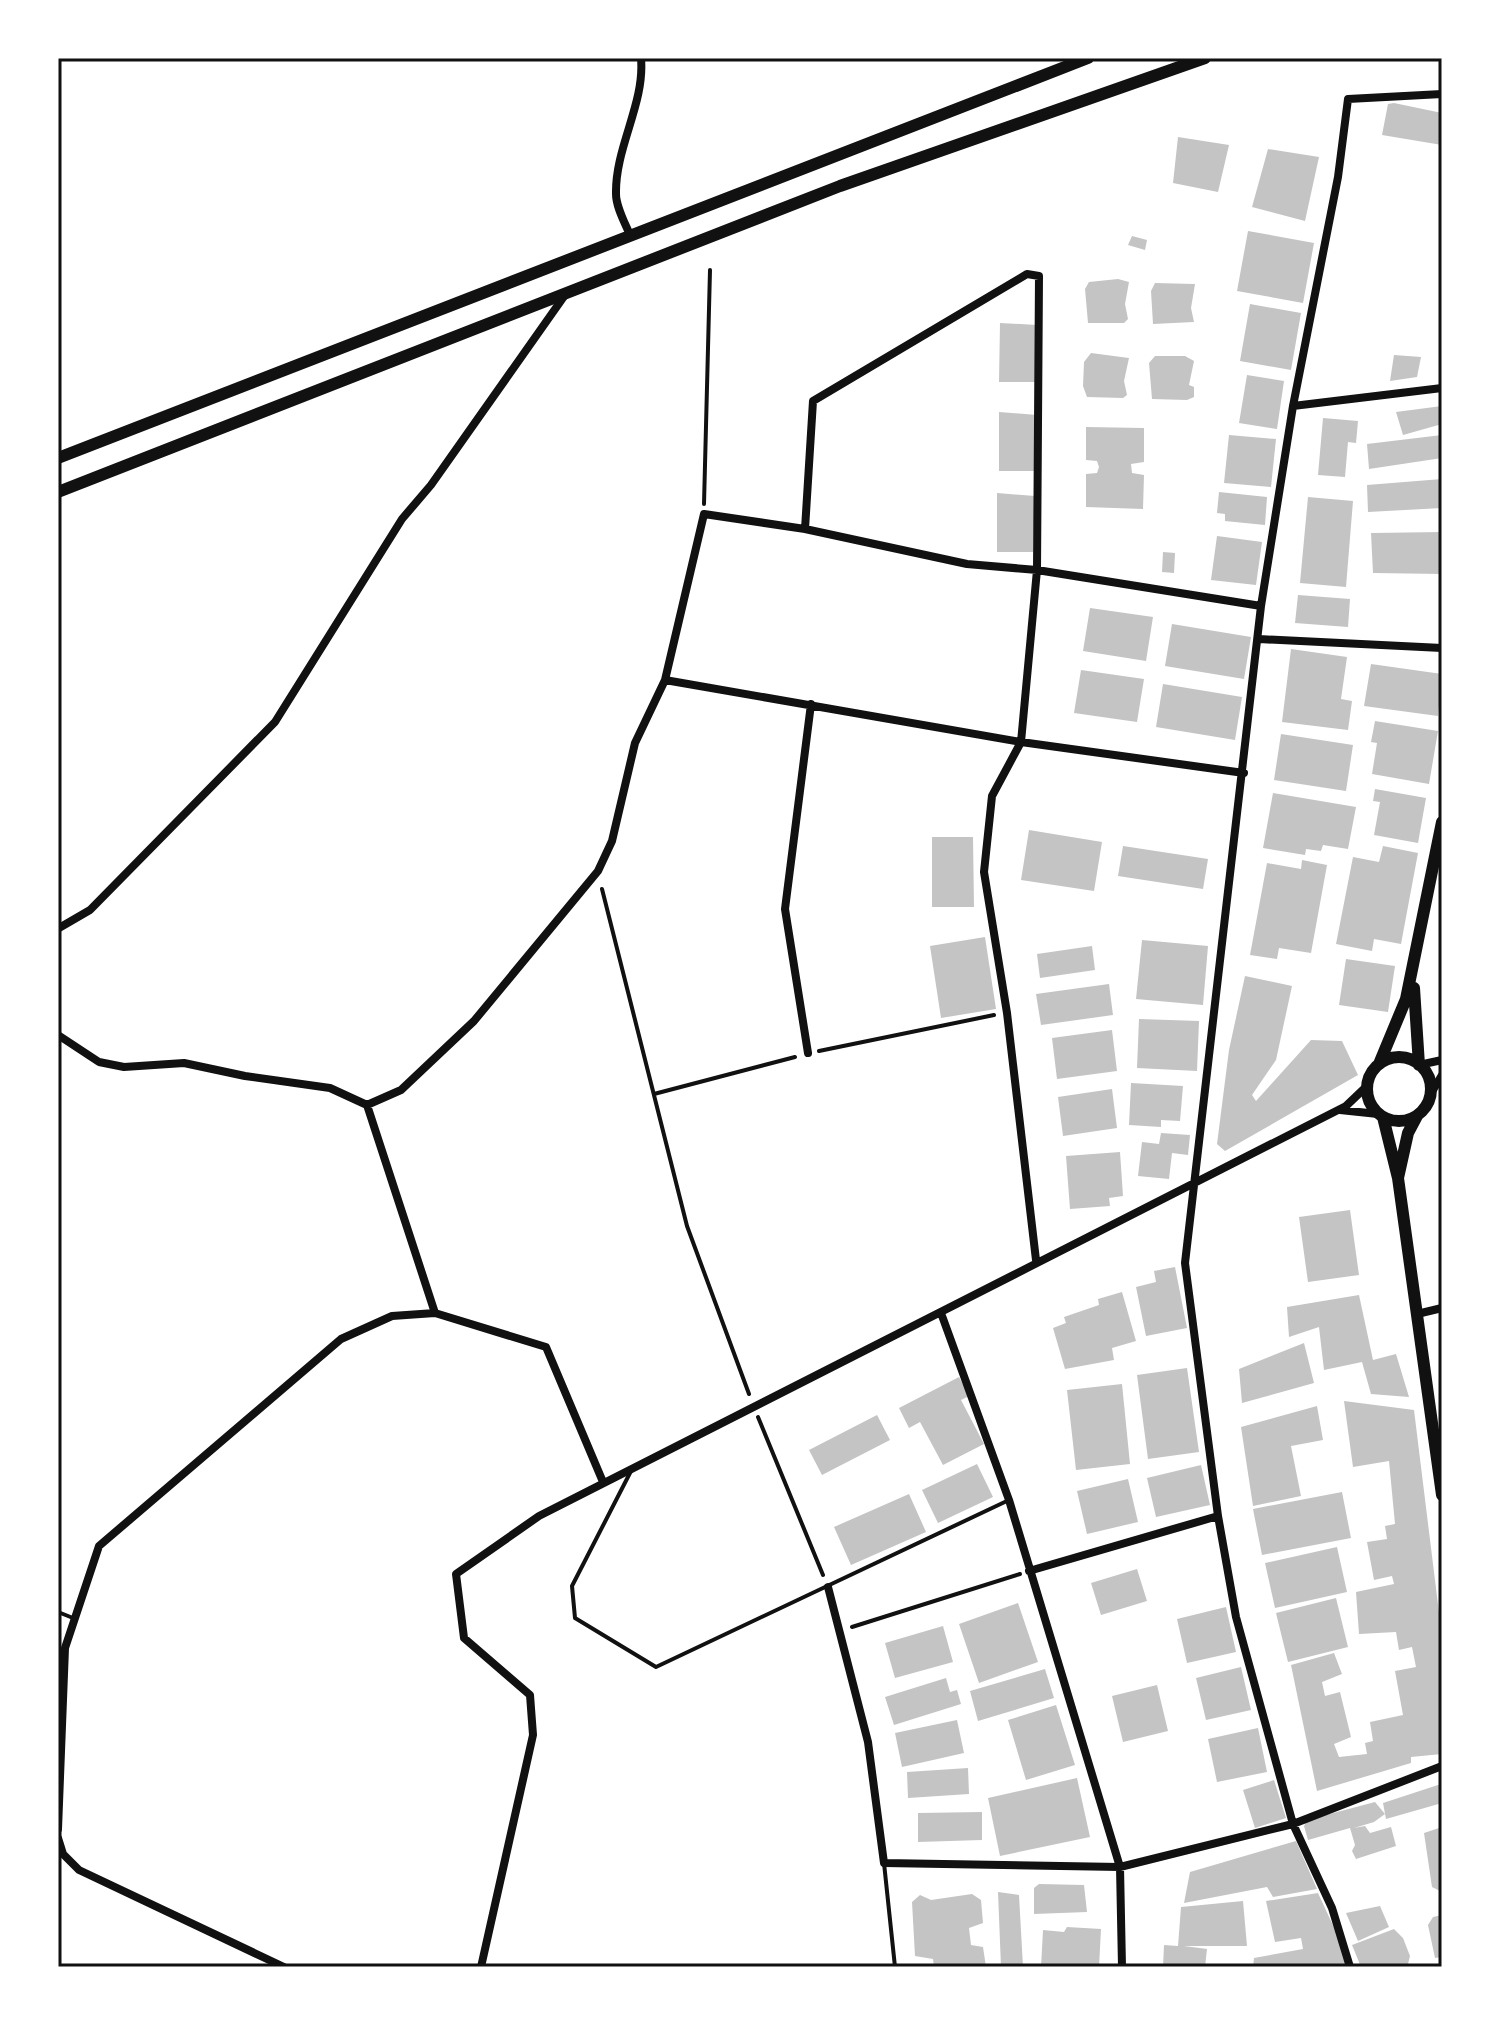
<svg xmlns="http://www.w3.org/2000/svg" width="1500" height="2025" font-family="'IBM Plex Sans',sans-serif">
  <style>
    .building { fill: #c4c4c4 }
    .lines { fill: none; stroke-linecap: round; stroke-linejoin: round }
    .path { stroke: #111; stroke-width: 4 }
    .service { stroke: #111; stroke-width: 4 }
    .minor { stroke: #111; stroke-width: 8 }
    .secondary { stroke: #111; stroke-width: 12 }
    .neatline { fill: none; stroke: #111; stroke-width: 3 }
  </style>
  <rect width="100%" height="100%" fill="#fff"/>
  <path class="building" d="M1394 103 1442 113V145L1382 135 1388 104Z
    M1178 137 1229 145 1218 192 1173 183Z
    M1268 149 1319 157 1305 221 1252 207Z
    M1248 231 1314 243 1303 303 1237 291Z
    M1132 236 1147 240 1145 250 1128 245Z
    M1118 279 1129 282 1125 304 1128 319 1124 323H1088L1085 289 1089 282Z
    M1155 283 1195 284 1191 308 1194 322 1153 324 1151 291Z
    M1250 304 1301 313 1291 370 1240 361Z
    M1000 323 1037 325 1035 382H999Z
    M1091 353 1129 358 1124 381 1127 395 1123 398 1087 397 1083 386 1084 362Z
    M1394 355 1421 357 1417 377 1390 381Z
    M1155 356H1185L1194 361 1189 385 1194 387V397L1187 400 1152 399 1149 363Z
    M1247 375 1284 381 1277 429 1239 423Z
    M1442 406V424L1403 435 1396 412Z
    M999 412 1037 415 1035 471H999Z
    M1323 418 1358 421 1356 443 1348 442 1345 477 1318 475Z
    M1086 427 1144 428V462L1131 464 1132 473 1144 475 1143 509 1086 507V474L1097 473 1099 467 1097 461 1086 460Z
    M1229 435 1276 439 1271 487 1224 483Z
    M1442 435V458L1369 469 1367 444Z
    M1442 479V508L1368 512 1367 485Z
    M1219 492 1267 497 1265 525 1225 521V514L1217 513Z
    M997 493 1035 496 1033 552H997Z
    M1308 497 1353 501 1346 587 1300 583Z
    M1442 532V574L1373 573 1371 533Z
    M1217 536 1262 542 1256 585 1211 580Z
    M1163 552 1175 553 1174 573 1162 572Z
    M1298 595 1350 599 1348 627 1295 623Z
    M1090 608 1153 617 1146 661 1083 651Z
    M1172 624 1251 637 1244 679 1165 666Z
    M1291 649 1347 657 1341 699 1352 701 1348 730 1282 722Z
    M1371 664 1442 674 1438 716 1364 706Z
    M1081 670 1144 679 1137 722 1074 713Z
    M1163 684 1242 697 1235 740 1156 727Z
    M1375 721 1438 731 1429 784 1372 774 1377 743 1371 742Z
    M1281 734 1353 745 1346 791 1274 780Z
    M1375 789 1426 798 1418 843 1374 835 1380 802 1373 801Z
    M1273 793 1356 807 1348 849 1323 845 1321 851 1306 849 1305 855 1263 848Z
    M1029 830 1102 842 1094 891 1021 880Z
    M932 837H973L974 907H932Z
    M1123 846 1208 859 1203 889 1118 876Z
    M1383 846 1418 853 1401 944 1374 939 1372 951 1336 944 1353 857 1379 862Z
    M1302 860 1327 865 1311 953 1279 948 1277 959 1250 955 1267 863 1301 869Z
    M985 937 996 1009 941 1018 930 946Z
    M1142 940 1208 946 1203 1005 1136 999Z
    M1092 946 1095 970 1040 978 1037 954Z
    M1346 959 1395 966 1388 1012 1339 1005Z
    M1245 976 1292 986 1276 1060 1252 1095 1256 1101 1311 1040 1342 1041 1358 1075 1225 1151 1217 1144 1229 1050Z
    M1109 984 1113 1015 1041 1025 1036 994Z
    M1139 1019 1199 1021 1197 1071 1137 1068Z
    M1112 1030 1117 1071 1057 1079 1052 1038Z
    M1131 1083 1183 1086 1180 1121 1161 1120V1127L1129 1125Z
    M1112 1089 1117 1128 1063 1136 1058 1097Z
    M1161 1133 1190 1135 1188 1155 1172 1153 1169 1179 1138 1176 1142 1142 1159 1144Z
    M1120 1152 1123 1196 1109 1198 1110 1206 1070 1209 1066 1156Z
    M1350 1210 1359 1275 1308 1282 1299 1217Z
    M1175 1267 1187 1328 1146 1336 1136 1287 1156 1282 1154 1271Z
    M1122 1292 1136 1341 1112 1348 1114 1360 1065 1369 1053 1328 1066 1323 1064 1317 1099 1305 1098 1299Z
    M1359 1295 1373 1360 1396 1354 1409 1397 1371 1394 1362 1362 1324 1370 1319 1327 1289 1337 1287 1307Z
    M1304 1343 1314 1383 1242 1403 1239 1369Z
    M1187 1368 1199 1452 1148 1459 1137 1375Z
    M959 1377 969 1396 961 1400 984 1444 943 1465 920 1422 909 1428 899 1408Z
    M1122 1384 1130 1464 1076 1470 1067 1390Z
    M1344 1401 1414 1410 1442 1637V1754L1411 1757V1763L1317 1791 1291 1665 1334 1653 1342 1674 1322 1682 1325 1696 1340 1692 1351 1737 1334 1744 1339 1757 1367 1754 1365 1743 1373 1741 1370 1722 1403 1715 1395 1671 1416 1667 1412 1647 1399 1650 1396 1632 1359 1634 1356 1592 1394 1584 1392 1576 1374 1580 1367 1542 1387 1539 1385 1526 1395 1524 1389 1461 1353 1467Z
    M1317 1406 1323 1440 1291 1446 1301 1496 1253 1506 1241 1427Z
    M877 1415 890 1440 822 1475 809 1450Z
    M977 1464 993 1497 938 1523 922 1490Z
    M1201 1465 1210 1505 1156 1517 1147 1478Z
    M1128 1479 1138 1522 1087 1534 1077 1491Z
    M1342 1492 1351 1538 1262 1555 1253 1509Z
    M909 1494 926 1532 851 1565 834 1527Z
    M1337 1547 1347 1592 1275 1608 1265 1563Z
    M1137 1569 1147 1601 1101 1615 1091 1583Z
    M1336 1598 1348 1647 1288 1662 1276 1613Z
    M1018 1603 1038 1662 979 1683 959 1624Z
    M1226 1607 1236 1652 1187 1663 1177 1619Z
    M943 1626 953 1662 895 1678 885 1643Z
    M1241 1667 1251 1710 1206 1720 1196 1678Z
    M1045 1669 1054 1698 978 1721 970 1691Z
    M946 1678 950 1692 957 1690 961 1704 894 1725 885 1697Z
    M1157 1685 1168 1731 1123 1742 1112 1696Z
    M1056 1705 1075 1765 1026 1780 1008 1720Z
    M957 1720 964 1753 902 1767 895 1733Z
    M1258 1728 1267 1772 1217 1782 1208 1739Z
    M968 1768 969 1794 908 1798 907 1772Z
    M1077 1778 1090 1837 1000 1856 988 1798Z
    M1274 1780 1286 1818 1255 1828 1243 1790Z
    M1441 1784 1442 1803 1386 1819 1383 1803Z
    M1375 1802 1385 1814 1374 1822 1354 1828 1365 1826 1370 1833 1391 1827 1396 1846 1356 1859 1352 1851 1355 1845 1350 1828 1308 1840 1304 1826 1307 1820Z
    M982 1812V1840L918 1842V1813Z
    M1442 1827V1891H1440L1432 1887 1424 1833Z
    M1296 1841 1317 1889 1273 1897 1267 1887 1184 1903 1190 1872Z
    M1039 1884 1084 1885 1087 1912 1034 1914V1888Z
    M998 1892 1019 1895 1023 1967H1001Z
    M1318 1893 1337 1934 1347 1967H1253L1254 1958 1303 1949 1301 1938 1275 1942 1266 1901Z
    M972 1894 981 1900 983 1923 969 1928 971 1945 983 1947 986 1967H934L933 1959 915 1956 912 1902 920 1895 931 1900Z
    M1243 1901 1247 1946H1184L1207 1949 1205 1967H1163L1164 1945 1178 1946 1181 1907Z
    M1380 1906 1389 1927 1358 1941 1346 1913Z
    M1442 1915V1957L1435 1958 1428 1925 1433 1917Z
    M1067 1927 1101 1929 1099 1967H1041L1043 1930 1064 1932Z
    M1394 1929 1403 1938 1410 1956 1408 1964 1361 1967 1352 1945Z"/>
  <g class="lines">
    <path class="path" d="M704 504 710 270
      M602 889 687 1226 749 1394
      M819 1051 994 1015
      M654 1094 795 1057
      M758 1417 823 1575
      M852 1627 1020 1574"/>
    <path class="service" d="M631 1471 572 1586 575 1618 656 1667 1009 1500
      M58 1612 73 1618
      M884 1863 895 1967"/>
    <path class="minor" d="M630 235C625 223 616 207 616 194 615 147 645 104 641 58
      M1293 406 1442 388
      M805 529 813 401 1027 274 1039 276 1037 570 1021 742 992 796 984 872 1007 1013 1036 1260
      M1259 639 1442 648
      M665 680 1021 742 1244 773
      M59 928 90 910 275 722 402 519 431 485 565 295
      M58 1035 99 1062 124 1067 184 1063 245 1076 330 1088 367 1105 401 1090 474 1021 598 871 612 841 635 743 665 680 704 514 805 529 967 564 1037 570 1261 606
      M808 1053 785 909 811 704
      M1419 1065 1442 1060
      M1430 1095 1442 1075
      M367 1105 435 1313
      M1340 1110 1378 1114
      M941 1313 1009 1500 1120 1867 1122 1967
      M1417 1314 1442 1308
      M1029 1571 1218 1516
      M828 1587 868 1742 884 1863 1120 1867 1293 1824 1442 1766
      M58 1829 65 1648 99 1546 341 1339 392 1316 435 1313 546 1347 603 1482
      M58 1838 63 1854 79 1870 284 1967
      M481 1967 533 1735 530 1695 464 1638 456 1574 539 1516 1346 1106 1367 1086
      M1350 1967 1332 1908 1293 1824 1236 1617 1218 1516 1185 1263 1261 606 1293 406 1338 177 1348 99 1442 94"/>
    <path class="secondary" d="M58 458 1088 58
      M58 492 840 186 1205 58
      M1414 988 1419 1065
      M1367 1089a32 32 0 1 1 64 0a32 32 0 1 1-64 0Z
      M1379 1064 1406 999 1442 822
      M1383 1117 1398 1178 1408 1133 1417 1116
      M1398 1178 1442 1495"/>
  </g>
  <rect width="1500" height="2025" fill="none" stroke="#ffffff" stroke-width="120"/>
  <rect x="60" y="60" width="1380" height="1905" class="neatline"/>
</svg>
